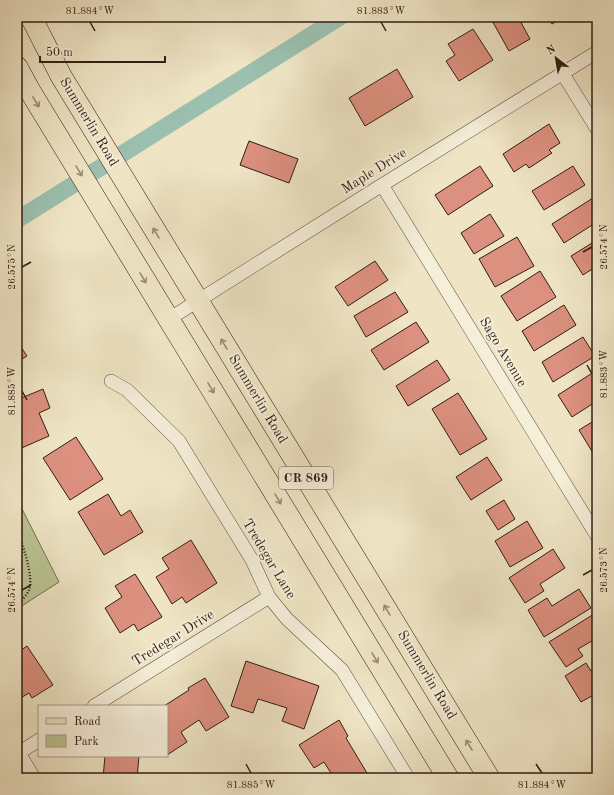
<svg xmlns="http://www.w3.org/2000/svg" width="614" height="795" font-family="'Old Standard TT',serif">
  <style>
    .green { fill: #bbc493; stroke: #767053 }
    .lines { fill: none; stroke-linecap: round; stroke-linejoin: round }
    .canal { stroke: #9bc0af; stroke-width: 17 }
    .building { fill: #dc907f; stroke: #321d13 }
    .street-casing { stroke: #614f40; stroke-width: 14 }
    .primary-casing { stroke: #321d13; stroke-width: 22 }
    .path { stroke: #321d13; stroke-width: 2.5; stroke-dasharray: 1 2; stroke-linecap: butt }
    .street { stroke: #f5eed9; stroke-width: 13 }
    .primary { stroke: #efe5c5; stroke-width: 21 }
    .oneway { stroke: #9a8b75 }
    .ticks { fill: none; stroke: #321d13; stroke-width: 1.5 }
    .labels { text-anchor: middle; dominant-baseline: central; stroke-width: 4; stroke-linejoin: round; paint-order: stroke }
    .shield { fill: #f5eed9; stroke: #6c5c4e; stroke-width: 1 }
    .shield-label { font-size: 13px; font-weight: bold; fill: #321d13 }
    .street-label { font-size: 14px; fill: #321d13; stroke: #f5eed9 }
    .neatline { fill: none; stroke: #321d13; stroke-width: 1.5 }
    .ticks-label { font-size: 10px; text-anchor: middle; fill: #321d13 }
  </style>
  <rect width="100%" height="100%" fill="#efe5c5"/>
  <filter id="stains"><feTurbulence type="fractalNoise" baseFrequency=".005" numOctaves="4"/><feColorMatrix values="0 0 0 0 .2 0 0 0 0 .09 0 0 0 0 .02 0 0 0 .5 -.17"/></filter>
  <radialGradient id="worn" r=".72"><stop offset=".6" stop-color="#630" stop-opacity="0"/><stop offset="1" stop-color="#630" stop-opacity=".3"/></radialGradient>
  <path class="green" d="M17 499 59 582 17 609Z"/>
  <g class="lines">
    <path class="canal" d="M17 220 340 17"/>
  </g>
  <path class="building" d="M490 17H518L530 39 509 51Z
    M548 17H564L552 24Z
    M473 29 493 60 459 81 446 61 455 55 448 44Z
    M397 69 413 97 365 126 349 98Z
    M549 124 560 143 549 150 552 153 529 168 526 164 514 172 503 154Z
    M249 141 298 159 289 183 240 165Z
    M480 166 493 186 448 215 435 195Z
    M573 166 585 185 544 210 532 191Z
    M593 198 597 204V222L564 243 552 224Z
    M490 214 504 236 474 254 461 233Z
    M517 237 534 266 495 287 479 259Z
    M597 240V266L583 275 571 256Z
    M375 261 388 280 348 306 335 287Z
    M540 271 556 297 517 321 501 296Z
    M395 292 408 312 366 337 354 316Z
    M564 305 576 325 534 351 522 331Z
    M416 322 429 342 384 370 371 350Z
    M583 337 595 356 553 382 542 362Z
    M17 341 27 356 17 362Z
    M437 360 450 380 408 406 396 386Z
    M597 370V401L572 417 558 395Z
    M43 389 50 408 39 413 49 436 17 450V396L19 399Z
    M458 393 487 439 460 455 432 409Z
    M597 419V450L593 453 579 430Z
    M76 437 103 479 70 500 43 458Z
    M487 457 502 480 471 500 456 477Z
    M108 494 121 516 130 510 143 532 104 555 78 512Z
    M504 500 515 519 498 530 486 511Z
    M527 521 543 548 510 567 495 541Z
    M191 540 217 583 186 603 182 597 172 604 156 577 169 569 162 558Z
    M553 549 565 568 540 584 544 591 525 603 509 578Z
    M135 574 162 617 138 631 134 624 120 633 105 608 122 597 115 586Z
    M579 589 591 608 544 637 528 610 547 598 552 606Z
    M594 614 597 618V638L578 649 583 656 566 667 549 642Z
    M27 646 53 685 32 698 29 693 17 700V653Z
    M246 661 319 686 304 729 282 721 287 708 258 699 253 713 231 706Z
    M586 663 591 671 597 668V693L581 702 565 676Z
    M205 678 229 717 206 731 199 720 181 732 187 742 167 755V706H164L189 690 188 688Z
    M339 720 348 736 346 738 370 778H334L324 762 314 768 299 745Z
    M105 756H139L137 778H103Z"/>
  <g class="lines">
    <defs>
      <path id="street" d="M563 74 597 129
        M382 185 597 536
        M169 319 382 185 597 52
        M111 381 127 390 179 441 252 560 269 597 287 619 342 670 408 778
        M94 706 269 597
        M19 753 34 778
        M17 754 39 740"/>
      <path id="primary" d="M31 17 61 76 489 778
        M17 67 30 91 448 778"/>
    </defs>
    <use href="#street" class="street-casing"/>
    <use href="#primary" class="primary-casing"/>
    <path class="path" d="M17 532C23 543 34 579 29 590 27 595 21 601 17 605"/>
    <use href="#street" class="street"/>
    <use href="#primary" class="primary"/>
  </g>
  <defs><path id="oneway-shaft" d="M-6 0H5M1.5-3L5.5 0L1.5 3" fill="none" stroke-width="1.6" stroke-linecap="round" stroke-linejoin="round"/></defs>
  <g class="oneway">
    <use href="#oneway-shaft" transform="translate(36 102) rotate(59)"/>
    <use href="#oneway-shaft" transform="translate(79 171) rotate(59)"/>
    <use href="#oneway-shaft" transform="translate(156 233) rotate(-121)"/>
    <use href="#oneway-shaft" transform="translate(143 278) rotate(59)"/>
    <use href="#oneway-shaft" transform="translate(224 344) rotate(-121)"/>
    <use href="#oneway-shaft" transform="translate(211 388) rotate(59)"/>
    <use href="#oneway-shaft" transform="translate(278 499) rotate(59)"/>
    <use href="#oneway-shaft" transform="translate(387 610) rotate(-121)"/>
    <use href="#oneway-shaft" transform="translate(375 658) rotate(59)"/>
    <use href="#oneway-shaft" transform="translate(469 745) rotate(-121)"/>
  </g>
  <path class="ticks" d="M90 22 95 31M381 22 386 31M583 252 592 247M22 267 31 262M587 365 592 374M22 391 27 400M583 575 592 570M22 590 31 585M246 764 251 773M536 764 542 773"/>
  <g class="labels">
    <rect class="shield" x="279" y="467" width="54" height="22" rx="3"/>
    <g class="shield-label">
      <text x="306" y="478">CR 869</text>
    </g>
    <g class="street-label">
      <text transform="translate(89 122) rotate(59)">Summerlin Road</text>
      <text transform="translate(374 171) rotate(-32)">Maple Drive</text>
      <text transform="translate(503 352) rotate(59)">Sago Avenue</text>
      <text transform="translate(258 399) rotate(59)">Summerlin Road</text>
      <text transform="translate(269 559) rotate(59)">Tredegar Lane</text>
      <text transform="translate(173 638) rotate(-32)">Tredegar Drive</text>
      <text transform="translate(427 675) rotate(59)">Summerlin Road</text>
    </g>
  </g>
  <rect width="614" height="795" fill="none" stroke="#efe5c5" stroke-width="44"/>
  <rect x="38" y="705" width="130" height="52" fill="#f5eed9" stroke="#a79a8a"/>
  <rect x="46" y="718" width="20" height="6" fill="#efe5c5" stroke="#a79a8a"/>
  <text x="74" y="725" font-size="12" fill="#321d13">Road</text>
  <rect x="46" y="735" width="20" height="12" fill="#bbc493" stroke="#a79a8a"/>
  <text x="74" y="745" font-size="12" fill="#321d13">Park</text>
  <g transform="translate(556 58) rotate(329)" stroke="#f5eed9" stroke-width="3" paint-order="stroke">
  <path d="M0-3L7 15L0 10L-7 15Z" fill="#321d13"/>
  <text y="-6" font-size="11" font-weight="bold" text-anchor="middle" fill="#321d13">N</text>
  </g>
  <path d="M40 56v6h125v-6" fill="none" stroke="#321d13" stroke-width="2"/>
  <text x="46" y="56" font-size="12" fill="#321d13" stroke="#f5eed9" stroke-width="3" paint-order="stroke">50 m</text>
  <rect x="22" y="22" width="570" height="751" class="neatline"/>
  <g class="ticks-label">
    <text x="90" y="14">81.884°W</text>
    <text x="381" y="14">81.883°W</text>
    <text transform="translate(603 247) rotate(-90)" y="4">26.574°N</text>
    <text transform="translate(11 267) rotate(-90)" y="4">26.575°N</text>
    <text transform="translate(603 374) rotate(-90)" y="4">81.883°W</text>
    <text transform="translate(11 391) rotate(-90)" y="4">81.885°W</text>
    <text transform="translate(603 570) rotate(-90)" y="4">26.573°N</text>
    <text transform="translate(11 590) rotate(-90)" y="4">26.574°N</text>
    <text x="251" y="788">81.885°W</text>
    <text x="542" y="788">81.884°W</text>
  </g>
  <rect width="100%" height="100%" filter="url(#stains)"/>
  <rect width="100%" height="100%" fill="url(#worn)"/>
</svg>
